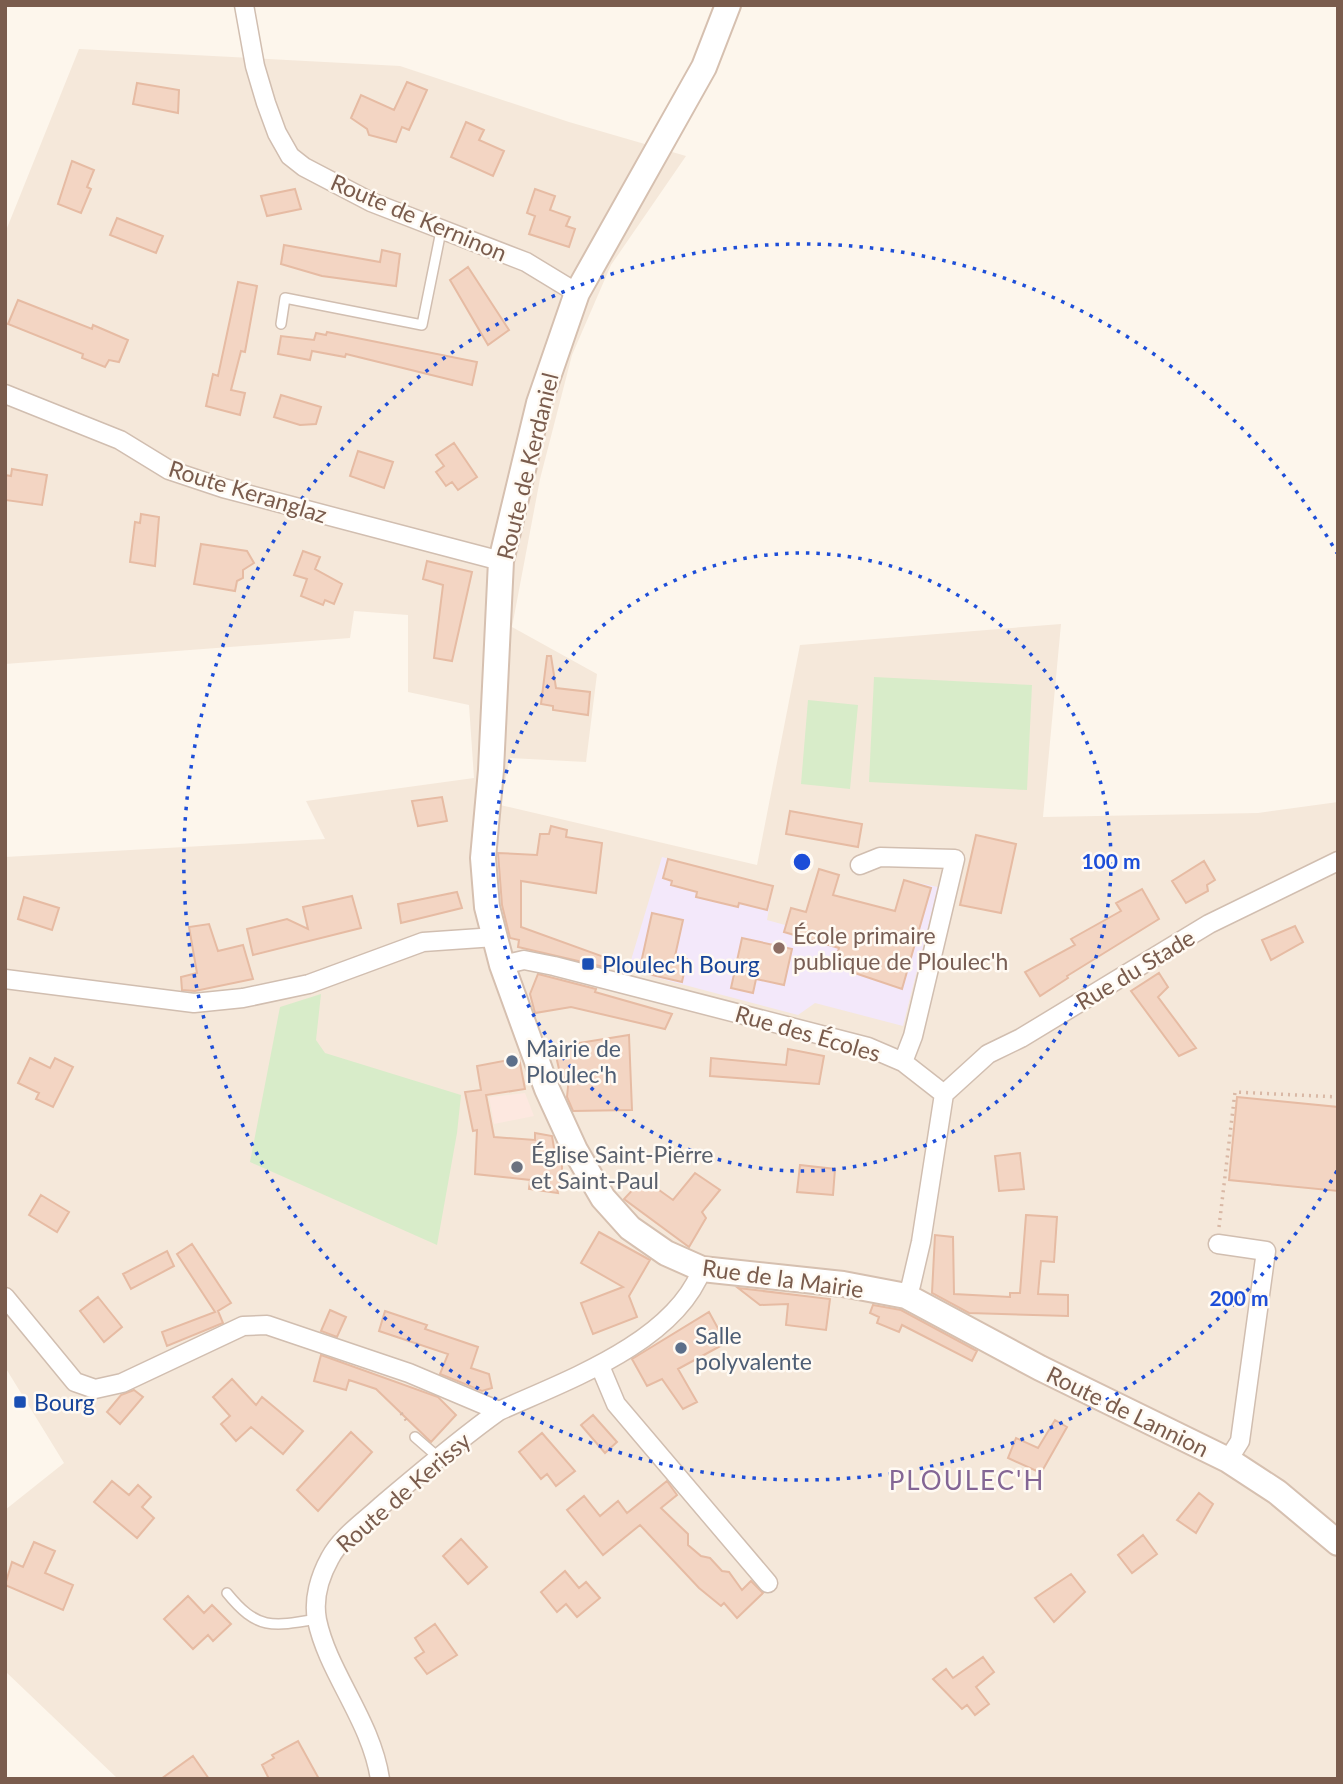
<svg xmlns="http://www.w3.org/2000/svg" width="1343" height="1784" font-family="Lato,sans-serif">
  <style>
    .residential { fill: #f5e8da }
    .commercial { fill: #fde8e0 }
    .education { fill: #f3e8fa }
    .green { fill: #d8ecc9 }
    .building { fill: #f3d5c3; stroke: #e6bba3; stroke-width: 2 }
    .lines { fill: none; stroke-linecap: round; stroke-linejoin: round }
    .lane-casing { stroke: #d1beb0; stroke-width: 12 }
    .street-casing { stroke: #d1beb0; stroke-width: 21 }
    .secondary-casing { stroke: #d6c0b0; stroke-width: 28 }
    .path { stroke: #d9b8a5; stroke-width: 3.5; stroke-dasharray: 2 5; stroke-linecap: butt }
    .lane { stroke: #fff; stroke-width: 9 }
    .street { stroke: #fff; stroke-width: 18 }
    .secondary { stroke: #fff; stroke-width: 24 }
    .ring { fill: none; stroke: #1d4ed8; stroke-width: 3.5; stroke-dasharray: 3.5 7 }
    .education-dot { fill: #8d6e63; stroke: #fffaf3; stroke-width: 2.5 }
    .transit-dot { fill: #1a4fb4; stroke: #fffaf3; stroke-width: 2.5 }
    .service-dot { fill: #5c6f8a; stroke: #fffaf3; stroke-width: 2.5 }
    .worship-dot { fill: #6b7280; stroke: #fffaf3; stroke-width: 2.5 }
    .labels { text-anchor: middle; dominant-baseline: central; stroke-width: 5; stroke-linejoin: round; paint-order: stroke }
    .street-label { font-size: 23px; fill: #7a5c4d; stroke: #fffaf3 }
    .education-label { font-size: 23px; fill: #785e54; stroke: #fffaf3; text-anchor: start }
    .transit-label { font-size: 23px; fill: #164399; stroke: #fffaf3; text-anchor: start }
    .service-label { font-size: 23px; fill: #4e5e75; stroke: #fffaf3; text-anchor: start }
    .worship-label { font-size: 23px; fill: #5b616d; stroke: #fffaf3; text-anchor: start }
    .quarter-label { font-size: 26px; letter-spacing: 2px; fill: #846695; stroke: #fffaf3 }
    .centre { fill: #1d4ed8; stroke: #fffaf3; stroke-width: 3.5 }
    .ring-label { font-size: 21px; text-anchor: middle; font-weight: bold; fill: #1d4ed8; stroke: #fffaf3; stroke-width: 5; stroke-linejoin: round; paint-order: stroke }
  </style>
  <rect width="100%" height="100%" fill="#fdf6ec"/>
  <path class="residential" d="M79 49 400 66 569 122 686 156 611 265 572 355 540 479 512 627 597 674 586 762 510 758 500 805 757 865 800 645 1061 624 1043 817 1258 813 1338 802V1779H118L5 1671V1510L64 1463 5 1367V857L325 839 306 801 474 778 469 705 408 692V615L354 611 350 638 5 664V233Z"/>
  <path class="commercial" d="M525 1093 534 1116 494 1124 489 1097Z"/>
  <path class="education" d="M662 857 773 886 767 920 785 925 790 908 806 912 819 869 839 875 829 908 877 906 895 911 904 880 938 887 903 1026 815 1003 798 1015 628 970Z"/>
  <path class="green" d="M874 677 1032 685 1027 790 869 782Z
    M808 700 858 705 850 789 801 784Z
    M321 994 316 1040 325 1053 461 1095 457 1133 437 1245 250 1162 280 1007Z"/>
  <path class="building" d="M407 82 427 90 409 130 402 127 396 142 369 135 367 129 351 118 361 95 394 110Z
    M137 83 179 90 178 113 133 104Z
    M466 122 484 130 479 140 504 151 493 176 451 157Z
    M72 161 94 170 87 187 91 189 81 213 58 204Z
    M295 189 301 209 267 216 261 196Z
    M535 189 555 196 550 210 570 217 566 226 575 229 569 247 529 234 535 216 527 213Z
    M117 218 163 236 156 253 110 235Z
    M284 245 380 262 382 250 400 254 396 286 322 276 281 264Z
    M468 267 509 330 488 345 450 280Z
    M238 282 257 286 245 352 241 351 231 390 245 393 240 415 206 406 213 374 218 376Z
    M18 300 92 329 93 325 128 340 119 362 109 360 105 367 82 358 83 354 8 324Z
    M327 332 477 362 472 385 346 354 345 357 312 351 310 360 278 354 281 336 314 340 316 333 326 335Z
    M281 395 321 407 316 424 300 425 274 417Z
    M454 443 477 477 458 490 452 482 446 486 436 472 444 466 436 455Z
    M358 451 393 462 384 488 350 476Z
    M12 469 47 475 42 505 5 500V475L11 476Z
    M141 514 159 517 155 566 130 562 135 522 140 523Z
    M201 544 247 551 254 563 243 570V578L237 581 235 591 194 584Z
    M303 551 320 557 315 569 342 584 334 604 325 600 323 605 301 596 307 579 294 575Z
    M427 561 472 572 452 661 434 658 443 585 423 579Z
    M547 656H551L556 688 590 692 588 715 553 710V706L541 704Z
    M442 797 447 821 418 826 412 801Z
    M790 811 862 824 858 847 786 834Z
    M551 826 567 830 566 837 602 843 596 893 521 881V927L607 958 604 967 518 947 519 940 510 938 502 905 498 853 537 855 540 834H549Z
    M976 835 1016 844 1001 913 960 905Z
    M668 859 773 886 767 910 739 903 738 907 696 897 697 892 671 885 672 881 663 878Z
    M1204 861 1215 880 1207 885 1208 891 1186 903 1172 881Z
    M819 869 839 875 833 895 895 911 904 880 931 888 902 989 834 966 839 948 784 932 791 908 806 912Z
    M1142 889 1159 919 1067 976 1068 978 1040 996 1025 972 1075 945 1071 939 1121 911 1116 903Z
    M457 892 462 908 401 923 398 904Z
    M352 896 361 928 253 955 247 929 287 919 308 929 303 907Z
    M24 897 59 908 52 930 18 919Z
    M652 913 683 920 675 956 687 959 682 982 639 972Z
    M209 924 218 951 243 945 253 979 195 991 182 990 181 977 197 973 189 927Z
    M1295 926 1303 942 1271 960 1262 940Z
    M742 938 792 949 784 985 756 979 753 993 731 988Z
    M1159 973 1168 987 1158 997 1196 1048 1179 1056 1131 991Z
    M538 974 596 989 595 992 672 1014 665 1029 571 1007 535 1013 530 994Z
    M629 1035 632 1110 573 1111 567 1097 569 1076 561 1078 554 1047Z
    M788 1049 824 1056 819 1084 710 1076 711 1058 786 1065Z
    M30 1058 50 1068 55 1058 73 1067 53 1107 36 1099 39 1093 18 1083Z
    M519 1058 525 1089 486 1095 494 1137 535 1140V1133L552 1136 554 1148 562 1158V1174L566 1175 565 1189 557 1188 558 1193 529 1189 530 1180 475 1174 477 1130 473 1131 465 1092 481 1090 477 1066Z
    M1237 1097 1338 1107V1191L1229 1180Z
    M1020 1153 1024 1189 999 1191 995 1156Z
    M800 1165 835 1169 833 1195 797 1192Z
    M695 1173 720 1190 702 1212 706 1218 689 1247 624 1199 638 1184 646 1190 652 1185 673 1200Z
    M41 1195 69 1212 57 1232 29 1215Z
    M1026 1215 1057 1217 1054 1262 1041 1261 1038 1294 1068 1295V1316L969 1313 932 1293 935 1235 953 1237 954 1294 1010 1297V1293H1020Z
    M599 1232 650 1260 629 1296 637 1317 593 1334 581 1303 623 1287 581 1263Z
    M192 1244 231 1303 218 1311 223 1323 167 1346 162 1332 215 1312 177 1254Z
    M167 1251 174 1266 131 1289 123 1274Z
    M738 1288 830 1299 826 1330 786 1325 788 1304 760 1305Z
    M98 1297 122 1327 104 1342 80 1311Z
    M873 1305 901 1310 977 1351 972 1361 902 1325 899 1332 877 1323 879 1317 870 1313Z
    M330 1310 346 1317 337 1337 321 1331Z
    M385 1311 427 1325 425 1329 478 1347 471 1368 489 1374 492 1388 482 1391 440 1374 448 1354 379 1331Z
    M709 1312 726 1343 678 1369 697 1402 683 1409 662 1379 647 1386 632 1359Z
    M321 1355 438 1397 456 1415 431 1442 376 1389 349 1380 346 1390 314 1381Z
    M232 1379 256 1405 262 1397 303 1431 283 1454 251 1427 236 1441 221 1424 230 1416 213 1397Z
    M134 1390 143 1397 120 1424 107 1412 121 1395Z
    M593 1415 617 1442 605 1453 581 1425Z
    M1055 1420 1067 1427 1041 1473 1008 1458 1016 1438 1038 1448Z
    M351 1432 372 1452 318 1511 297 1490Z
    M542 1433 575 1471 556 1486 547 1474 541 1479 519 1452Z
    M112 1481 129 1495 138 1485 151 1497 142 1507 154 1518 137 1538 94 1502Z
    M667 1481 677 1495 661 1508 688 1534V1545L701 1556 710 1558 722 1571 729 1572 742 1590 751 1581 763 1593 737 1618 724 1603 721 1606 699 1588 640 1525 603 1555 567 1510 584 1496 600 1516 618 1501 627 1513Z
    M1199 1493 1213 1504 1196 1533 1177 1520Z
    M1143 1535 1157 1554 1132 1573 1118 1555Z
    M461 1539 487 1567 468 1584 443 1556Z
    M34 1542 55 1551 45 1573 73 1585 63 1610 5 1585 12 1562 23 1567Z
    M565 1571 579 1588 586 1582 600 1598 577 1617 566 1604 557 1612 541 1592Z
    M1071 1574 1085 1592 1054 1622 1035 1598Z
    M188 1596 204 1613 212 1605 231 1624 213 1641 208 1635 193 1649 164 1619Z
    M435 1624 457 1655 427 1674 415 1658 424 1652 415 1638Z
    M983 1657 994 1672 976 1687 989 1704 975 1715 967 1705 962 1709 933 1679 946 1669 953 1678Z
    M298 1741 319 1779H269L262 1765 274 1758 272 1755Z
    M193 1756 209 1779H161Z"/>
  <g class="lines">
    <defs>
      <path id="lane" d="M281 324 285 298 422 325 441 231
        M415 1437 438 1457
        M227 1593C257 1630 272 1627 317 1619"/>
      <path id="street" d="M244 5 255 66 266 103 277 133 290 156 304 167 371 202 526 262 577 293
        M5 394 120 440 169 470 223 488 501 561
        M860 865 880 857 955 859 913 1036 903 1062
        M502 965 524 960 554 966 868 1047 903 1062 944 1094
        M5 979 194 1003 243 998 309 984 423 942 495 937
        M944 1094 988 1054 1021 1038 1209 924 1338 861
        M1218 1244 1266 1251 1240 1441 1228 1460
        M906 1296 911 1285 921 1242 944 1094
        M5 1297 75 1382 95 1389 122 1383 243 1326 267 1325 409 1373 499 1411C565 1381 674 1343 702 1269
        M600 1366 616 1404 768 1583
        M380 1779C371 1720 328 1673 317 1620 313 1599 320 1576 330 1558 341 1537 365 1521 382 1505 421 1472 458 1440 499 1411"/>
      <path id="secondary" d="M728 5 704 67 577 293 539 403 501 561 491 770 483 858 487 907 502 965 547 1089 575 1150 603 1198 630 1228 666 1253 702 1269 843 1284 906 1296 1040 1368 1228 1460 1277 1492 1338 1543"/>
    </defs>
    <use href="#lane" class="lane-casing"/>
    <use href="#street" class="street-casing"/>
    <use href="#secondary" class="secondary-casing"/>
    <path class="path" d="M1219 1227 1235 1092 1338 1097
      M401 1413 409 1424"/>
    <use href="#lane" class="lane"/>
    <use href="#street" class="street"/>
    <use href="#secondary" class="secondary"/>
  </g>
  <g class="ring">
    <circle cx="802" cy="862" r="309"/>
    <path d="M1337 1171A618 618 0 1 1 1337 553"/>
  </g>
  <circle class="education-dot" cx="779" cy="948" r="7"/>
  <g class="transit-dot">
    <rect x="581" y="957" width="14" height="14" rx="3.5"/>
    <rect x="13" y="1395" width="14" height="14" rx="3.5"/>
  </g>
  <g class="service-dot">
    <circle cx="512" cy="1061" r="7"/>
    <circle cx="681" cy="1348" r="7"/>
  </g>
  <circle class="worship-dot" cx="517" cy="1167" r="7"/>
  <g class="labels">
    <g class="street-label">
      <text transform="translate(419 217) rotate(23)">Route de Kerninon</text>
      <text transform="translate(527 466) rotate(-76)">Route de Kerdaniel</text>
      <text transform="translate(248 491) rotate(17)">Route Keranglaz</text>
      <text transform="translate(1135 969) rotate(-31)">Rue du Stade</text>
      <text transform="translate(808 1033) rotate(16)">Rue des Écoles</text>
      <text transform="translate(783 1278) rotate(8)">Rue de la Mairie</text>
      <text transform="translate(1128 1411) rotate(26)">Route de Lannion</text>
      <text transform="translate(403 1492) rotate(-41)">Route de Kerissy</text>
    </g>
    <g class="education-label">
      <text x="793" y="935">École primaire<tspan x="793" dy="26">publique de Ploulec'h</tspan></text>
    </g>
    <g class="transit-label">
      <text x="602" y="964">Ploulec'h Bourg</text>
      <text x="34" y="1402">Bourg</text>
    </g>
    <g class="service-label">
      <text x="526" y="1048">Mairie de<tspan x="526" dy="26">Ploulec'h</tspan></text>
      <text x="695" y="1335">Salle<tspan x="695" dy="26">polyvalente</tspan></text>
    </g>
    <g class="worship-label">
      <text x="531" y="1154">Église Saint-Pierre<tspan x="531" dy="26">et Saint-Paul</tspan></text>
    </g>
    <g class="quarter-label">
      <text x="967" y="1480">PLOULEC'H</text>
    </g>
  </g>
  <circle cx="802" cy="862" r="10" class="centre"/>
  <g class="ring-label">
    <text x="1111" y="869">100 m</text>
    <text x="1239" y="1306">200 m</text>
  </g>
  <rect width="1343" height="1784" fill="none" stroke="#7a5c4d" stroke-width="14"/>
</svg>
